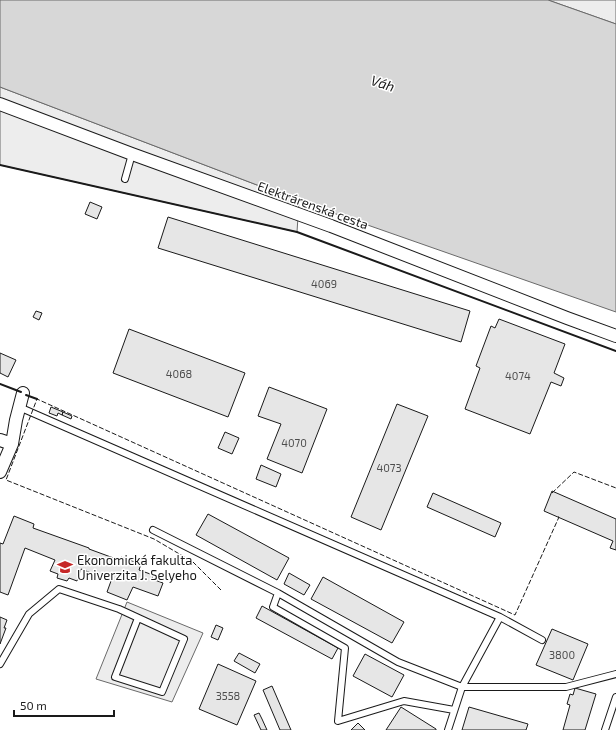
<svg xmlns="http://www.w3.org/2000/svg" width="616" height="730" font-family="'Exo 2',sans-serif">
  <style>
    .built { fill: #ededed; stroke: #6a6a6a }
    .water { fill: #d7d7d7; stroke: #6a6a6a }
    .building { fill: #e6e6e6; stroke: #1a1a1a }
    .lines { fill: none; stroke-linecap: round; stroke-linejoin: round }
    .service-casing { stroke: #1a1a1a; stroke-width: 8 }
    .minor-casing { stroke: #1a1a1a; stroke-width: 14 }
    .service { stroke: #fff; stroke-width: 6 }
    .minor { stroke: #fff; stroke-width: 12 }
    .fence { stroke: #1a1a1a; stroke-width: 1; stroke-dasharray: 5 2; stroke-linecap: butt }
    .wall { stroke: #1a1a1a; stroke-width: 2 }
    .labels { text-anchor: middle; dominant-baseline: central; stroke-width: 3; stroke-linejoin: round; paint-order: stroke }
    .number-label { font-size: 11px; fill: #4d4d4d }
    .street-label { font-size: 13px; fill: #1a1a1a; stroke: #fff }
    .poi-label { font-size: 13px; fill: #1a1a1a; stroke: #fff; text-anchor: start }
    .water-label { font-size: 14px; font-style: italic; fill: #1a1a1a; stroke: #fff }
  </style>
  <rect width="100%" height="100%" fill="#fff"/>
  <path class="built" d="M548 0H616V24Z
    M0 87 299 201 297 232 0 165Z
    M127 602 203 633 172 702 96 679Z"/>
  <path class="water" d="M0 0H548L616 24V312L299 201 0 87Z"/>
  <path class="building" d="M90 202 102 207 97 219 85 214Z
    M168 217 470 311 461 342 158 248Z
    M36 311 42 313 39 320 33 317Z
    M499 319 565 344 554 373 564 378 561 386 551 382 530 434 465 409 480 368 476 366 491 326 495 328Z
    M129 329 245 373 228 417 113 373Z
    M0 353 16 360 8 377 0 373Z
    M269 387 327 409 302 473 267 459 281 424 258 416Z
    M397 404 428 416 381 530 351 517Z
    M51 407 63 412 62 415 58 413 57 416 49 413Z
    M63 412 72 416 71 419 62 415Z
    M225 432 239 438 232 454 218 448Z
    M261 465 281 474 276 487 256 479Z
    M552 491 616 519V550L610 548 613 541 544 511Z
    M433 493 501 523 495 537 427 507Z
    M208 514 289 558 277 580 196 535Z
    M14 516 34 524 33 528 89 548V549L119 560 121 557 141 564 139 570 153 575 152 579 163 583 158 596 133 587 127 600 107 592 111 581 81 569 77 581 69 578 67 581 57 578 58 574 50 571 55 560 25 548 8 595 0 592V543L3 544Z
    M289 573 310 585 304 595 284 584Z
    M323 577 404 622 392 643 311 599Z
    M262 606 338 648 332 659 256 618Z
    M0 617 7 620 4 628H6L0 644Z
    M216 625 223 628 218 640 211 637Z
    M552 629 588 644 573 680 536 665Z
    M239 653 260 664 255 673 234 661Z
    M365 654 404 675 392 697 353 676Z
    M218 664 256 681 237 725 199 709Z
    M272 686 291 730H280L263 690Z
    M575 688 596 694 585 730H563L570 705 567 704 570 694 573 695Z
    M401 707 436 729V730H386Z
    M469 707 528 724 526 730H462Z
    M259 713 262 719 267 730H261L254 715Z
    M358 723 365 730H351Z"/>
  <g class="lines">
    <defs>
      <path id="service" d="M125 179 132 154
        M19 407 500 617 542 640
        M153 530 278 593 398 662 462 687H566L616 674
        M278 593 273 607 345 648 338 721 404 701 454 710
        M0 664 29 614 59 589 119 609 184 639 162 692 115 677 138 618
        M448 730 462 687 500 617
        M605 730 616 697"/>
      <path id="minor" d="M0 104 132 154 331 226 567 318 616 336
        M0 440 12 444
        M0 472 12 444 16 420 23 393"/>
    </defs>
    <use href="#service" class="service-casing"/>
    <use href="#minor" class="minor-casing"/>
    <use href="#service" class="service"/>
    <use href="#minor" class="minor"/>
    <path class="fence" d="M552 493 574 472 616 488
      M221 590 193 562 154 539 6 480 37 399 515 615 559 517H558"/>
    <path class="wall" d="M0 165 297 232 616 351
      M0 384 21 392
      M26 395 37 399"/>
  </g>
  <defs>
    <symbol id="university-bare" viewBox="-9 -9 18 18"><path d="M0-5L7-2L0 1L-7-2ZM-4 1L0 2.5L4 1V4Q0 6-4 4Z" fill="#c62828" stroke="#fff" stroke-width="2.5" paint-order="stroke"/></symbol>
  </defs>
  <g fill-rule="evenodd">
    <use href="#university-bare" x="54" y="556" width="22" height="22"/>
  </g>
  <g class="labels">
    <g class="number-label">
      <text x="324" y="283">4069</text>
      <text x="179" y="373">4068</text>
      <text x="518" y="375">4074</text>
      <text x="294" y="442">4070</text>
      <text x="389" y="467">4073</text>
      <text x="562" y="654">3800</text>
      <text x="228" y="695">3558</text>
    </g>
    <g class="street-label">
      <text transform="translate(313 205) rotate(20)">Elektrárenská cesta</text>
    </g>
    <g class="poi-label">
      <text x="77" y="560">Ekonomická fakulta<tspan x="77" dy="15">Univerzita J. Selyeho</tspan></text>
    </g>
    <g class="water-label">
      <text transform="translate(383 83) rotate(18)">Váh</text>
    </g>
  </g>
  <path d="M14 710v6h100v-6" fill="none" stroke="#1a1a1a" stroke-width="2"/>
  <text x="20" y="710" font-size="12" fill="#1a1a1a" stroke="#ffffff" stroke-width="3" paint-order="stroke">50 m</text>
</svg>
